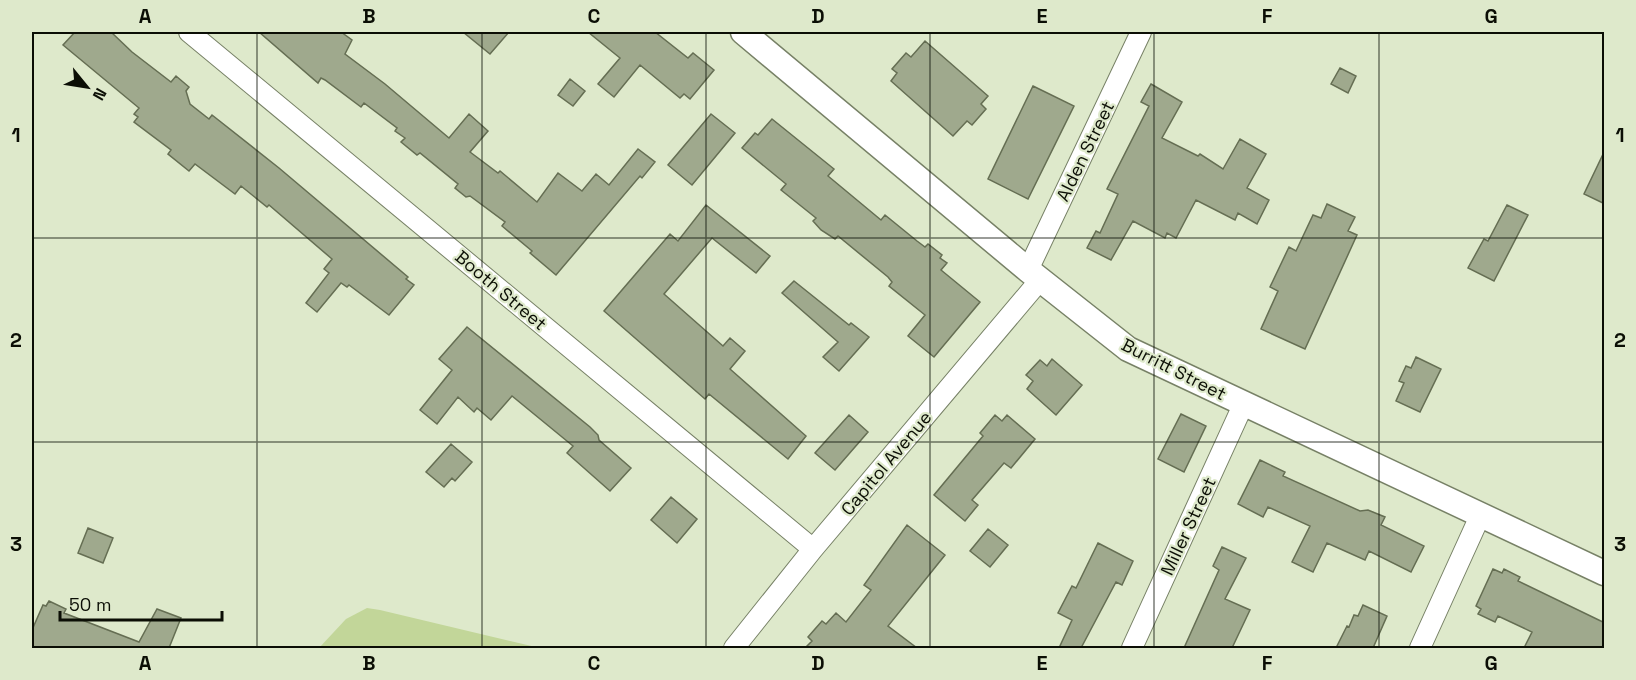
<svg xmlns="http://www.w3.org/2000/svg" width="1636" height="680" font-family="'Space Grotesk',sans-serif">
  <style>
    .green { fill: #c2d699 }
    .building { fill: #9fa98d; stroke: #656e53; stroke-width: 1.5 }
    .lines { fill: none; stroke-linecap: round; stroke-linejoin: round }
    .minor-casing { stroke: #778166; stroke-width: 22 }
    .tertiary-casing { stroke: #778166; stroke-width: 27 }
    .minor { stroke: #fff; stroke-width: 20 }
    .tertiary { stroke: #fff; stroke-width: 24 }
    .grid { fill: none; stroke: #0b0e05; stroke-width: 1.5; stroke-opacity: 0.55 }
    .labels { text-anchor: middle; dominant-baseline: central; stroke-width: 4.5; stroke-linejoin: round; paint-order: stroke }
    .street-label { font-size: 18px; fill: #0b0e05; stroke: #dee9cb }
    .neatline { fill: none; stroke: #0b0e05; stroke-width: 2 }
    .grid-label { font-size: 20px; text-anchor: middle; font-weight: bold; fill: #0b0e05 }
  </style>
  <rect width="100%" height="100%" fill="#dee9cb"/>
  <path class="green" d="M367 608 380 610 540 648H319L346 619Z"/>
  <path class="building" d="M75 32H111L132 52 171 82 176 76 189 87 186 91 190 104 209 119 212 115 279 168 408 277 406 279 414 285 389 315 349 285 347 287 341 283 317 312 306 303 329 273 324 269 332 259 269 205 267 207 241 186 235 194 195 164 189 171 168 154 171 150 134 122 138 117 134 114 139 108 63 45Z
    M259 32H341L352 40 345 54 385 84 449 138 469 114 488 131 470 152 498 173 500 171 537 202 558 173 582 191 596 174 609 185 638 149 655 162 642 178 640 176 556 275 530 253 532 251 502 226 505 222 470 196 466 197 455 188 458 184 420 153 417 155 401 142 405 138 395 131 397 128 364 103 361 107 325 80 321 78 318 83Z
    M463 32H509L490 54Z
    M588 32H655L688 58 693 53 714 70 690 99 684 94 680 98 640 65 614 97 598 84 620 58Z
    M925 41 988 96 981 104 986 109 972 125 967 121 953 136 891 81 897 73 892 69 906 53 911 57Z
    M1340 68 1356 76 1348 93 1331 84Z
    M570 79 585 91 573 106 558 95Z
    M1151 84 1182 102 1162 138 1198 156 1200 154 1223 169 1240 139 1266 154 1247 188 1269 200 1257 224 1238 213 1235 220 1196 200 1176 238 1167 233 1165 238 1133 221 1111 260 1087 248 1096 231 1100 233 1118 194 1107 189 1149 106 1141 102Z
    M1033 86 1074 106 1028 199 988 179Z
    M711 114 735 133 692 185 668 165Z
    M772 119 834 169 828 176 881 220 885 215 917 241 925 247 928 244 942 255 940 258 947 263 941 270 980 302 934 357 908 336 925 315 889 286 892 282 888 277 838 236 835 239 821 230 813 221 816 218 781 190 786 184 742 148 755 133 758 135Z
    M1605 150V204L1584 194Z
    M1327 204 1355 217 1348 231 1357 235 1305 349 1261 329 1278 291 1270 287 1289 247 1296 251 1313 215 1321 218Z
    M706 205 770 256 756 273 712 238 664 294 723 346 730 338 745 351 730 369 806 436 788 459 709 394 705 399 604 311 670 234 678 241Z
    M1507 205 1528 215 1494 281 1468 268 1484 239 1488 241Z
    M794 281 849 325 851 323 869 337 839 371 823 357 838 342 782 293Z
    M467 327 590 427 598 435 599 440 631 468 610 491 567 453 573 446 512 396 491 420 477 408 474 412 458 397 437 424 420 410 452 370 439 359Z
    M1416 357 1441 369 1420 412 1396 401 1404 383 1399 381 1406 366 1411 368Z
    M1052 359 1082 385 1056 415 1027 389 1033 381 1026 375 1040 360 1047 366Z
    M1181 414 1206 426 1184 472 1158 459Z
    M849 415 868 432 835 470 815 453Z
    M995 415 1002 421 1007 415 1035 439 1011 468 1004 463 972 500 978 505 965 521 934 495 983 436 980 433Z
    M451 444 472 462 455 481 452 478 444 487 426 472Z
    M1260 460 1285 472 1283 476 1360 511 1368 510 1385 517 1381 525 1424 546 1411 572 1369 551 1365 560 1327 543 1313 572 1292 562 1310 526 1268 507 1263 517 1238 504Z
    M671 497 697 519 677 543 651 520Z
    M907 525 945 555 888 626 917 648H805L812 641 808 637 822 621 826 624 836 613 846 622 871 590 864 585Z
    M88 528 113 538 103 563 78 553Z
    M988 529 1008 545 990 567 970 551Z
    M1098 543 1133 561 1122 585 1116 582 1081 648H1059L1072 620 1058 613 1072 586 1076 588Z
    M1222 547 1246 558 1225 599 1250 610 1232 648H1184L1219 570 1213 566Z
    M1493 569 1502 573 1504 569 1520 577 1518 581 1605 623V648H1524L1532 632 1498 616 1495 622 1478 614 1481 609 1476 606Z
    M49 601 66 609 64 613 139 642 157 609 181 618 169 648H32V630L43 605 46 606Z
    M1363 605 1387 616 1373 648H1336L1347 626 1349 627 1354 615 1358 616Z"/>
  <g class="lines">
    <defs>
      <path id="minor" d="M189 32 813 549
        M1028 270 1141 32
        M734 648 813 549 1040 280
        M1132 648 1244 403
        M1420 648 1480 516"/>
      <path id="tertiary" d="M743 32 1028 270 1128 349 1604 573"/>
    </defs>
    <use href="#minor" class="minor-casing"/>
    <use href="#tertiary" class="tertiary-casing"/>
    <use href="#minor" class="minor"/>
    <use href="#tertiary" class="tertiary"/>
  </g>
  <path class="grid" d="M257 32V648M482 32V648M706 32V648M930 32V648M1154 32V648M1379 32V648M32 238H1604M32 442H1604"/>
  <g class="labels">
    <g class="street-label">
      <text transform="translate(1085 151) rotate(-64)">Alden Street</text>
      <text transform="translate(501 290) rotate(40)">Booth Street</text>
      <text transform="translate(1174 369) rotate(27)">Burritt Street</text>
      <text transform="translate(886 463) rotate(-50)">Capitol Avenue</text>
      <text transform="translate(1188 526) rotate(-65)">Miller Street</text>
    </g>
  </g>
  <rect width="1636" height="680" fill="none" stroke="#dee9cb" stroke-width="66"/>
  <g transform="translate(87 87) rotate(120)" stroke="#dee9cb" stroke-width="4.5" paint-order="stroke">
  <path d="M0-4.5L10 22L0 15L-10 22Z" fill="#0b0e05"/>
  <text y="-9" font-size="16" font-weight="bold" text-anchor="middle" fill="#0b0e05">N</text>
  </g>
  <path d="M60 611v9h162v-9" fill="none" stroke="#0b0e05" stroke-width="3"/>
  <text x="69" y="611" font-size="18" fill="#0b0e05" stroke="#dee9cb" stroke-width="4.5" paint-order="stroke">50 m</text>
  <rect x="33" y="33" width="1570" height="614" class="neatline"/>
  <g class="grid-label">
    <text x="145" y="23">A</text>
    <text x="369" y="23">B</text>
    <text x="594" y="23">C</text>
    <text x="818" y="23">D</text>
    <text x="1042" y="23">E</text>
    <text x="1267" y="23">F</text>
    <text x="1491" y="23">G</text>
    <text x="16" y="142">1</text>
    <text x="1620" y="142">1</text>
    <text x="16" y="347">2</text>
    <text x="1620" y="347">2</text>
    <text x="16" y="551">3</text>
    <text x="1620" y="551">3</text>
    <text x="145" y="670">A</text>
    <text x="369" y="670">B</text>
    <text x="594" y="670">C</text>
    <text x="818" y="670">D</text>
    <text x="1042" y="670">E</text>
    <text x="1267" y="670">F</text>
    <text x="1491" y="670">G</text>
  </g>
</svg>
